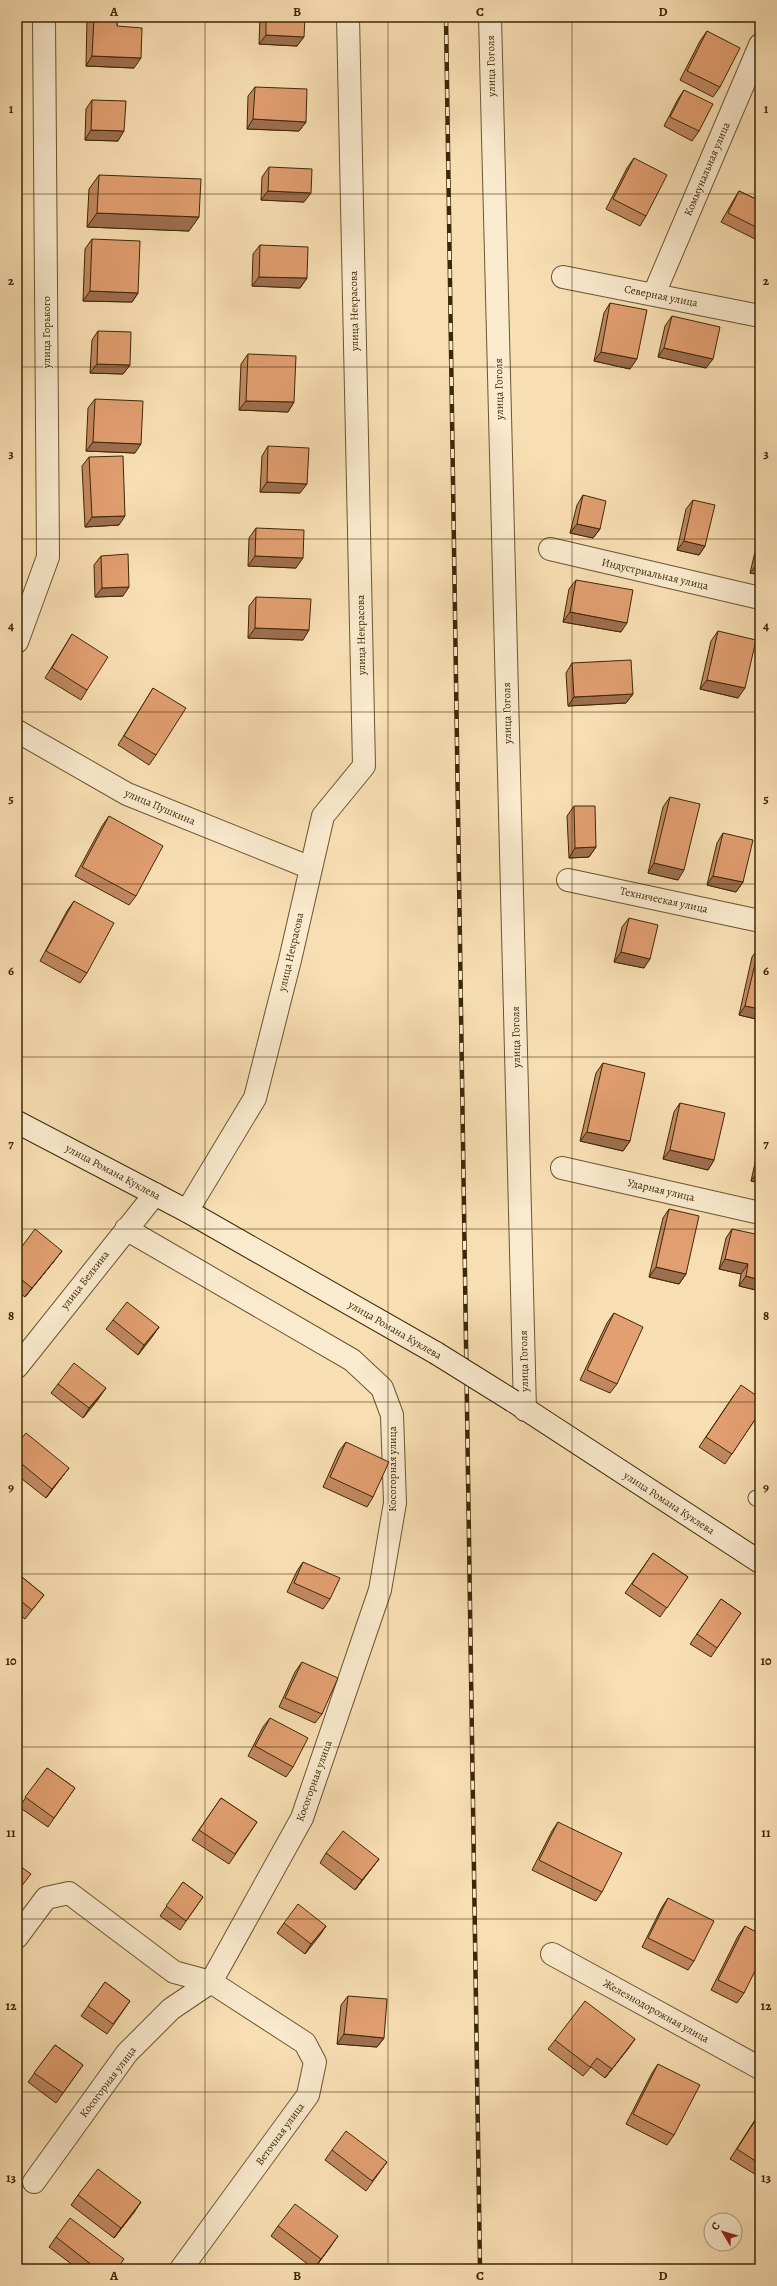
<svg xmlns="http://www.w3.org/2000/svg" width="777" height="2286" font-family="Alegreya,serif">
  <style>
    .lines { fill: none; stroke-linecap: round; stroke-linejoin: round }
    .lane-casing { stroke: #6c5531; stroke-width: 17 }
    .street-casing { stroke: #6c5531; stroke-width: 24 }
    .secondary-casing { stroke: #3e2706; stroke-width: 24 }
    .lane { stroke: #faeace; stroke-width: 15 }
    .street { stroke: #faeace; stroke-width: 22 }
    .secondary { stroke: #faeace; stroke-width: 22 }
    .rail-casing { stroke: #3e2706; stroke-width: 4.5 }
    .rail { stroke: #faeace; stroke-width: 3; stroke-dasharray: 9; stroke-linecap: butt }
    .secondary-bridge-casing { stroke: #3e2706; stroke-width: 24; stroke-linecap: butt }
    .secondary-bridge { stroke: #faeace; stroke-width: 22 }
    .wall { fill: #c28961; stroke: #3e2706 }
    .shaded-wall { fill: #9e6f4f; stroke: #3e2706 }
    .building { fill: #e29f71; stroke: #3e2706 }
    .grid { fill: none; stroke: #3e2706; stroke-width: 1; stroke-opacity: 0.55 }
    .labels { text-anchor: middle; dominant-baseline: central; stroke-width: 3; stroke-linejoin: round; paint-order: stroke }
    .street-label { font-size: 11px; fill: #3e2706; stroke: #faeace }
    .neatline { fill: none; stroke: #3e2706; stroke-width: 1.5 }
    .grid-label { font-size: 13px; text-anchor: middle; font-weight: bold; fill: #3e2706 }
  </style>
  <rect width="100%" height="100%" fill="#f8dfb3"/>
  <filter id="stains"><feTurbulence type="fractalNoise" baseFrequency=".005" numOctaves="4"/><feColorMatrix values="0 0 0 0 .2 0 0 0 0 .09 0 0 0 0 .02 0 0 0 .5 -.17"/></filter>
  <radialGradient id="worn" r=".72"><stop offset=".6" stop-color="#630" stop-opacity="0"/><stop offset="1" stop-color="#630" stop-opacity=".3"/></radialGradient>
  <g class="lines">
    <defs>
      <path id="lane" d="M756 1498 760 1500"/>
      <path id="street" d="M490 17 525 1410
        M563 277 760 316
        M654 294 760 45
        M550 549 760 598
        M17 642 48 557 44 17
        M17 731 127 794 311 868
        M568 880 760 921
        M562 1168 760 1213
        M187 1211 255 1098 290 960 323 816 364 766 348 17
        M17 1367 155 1194
        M17 1937 46 1898 69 1893 174 1972 211 1982 305 2043 315 2062 308 2095 181 2269
        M552 1954 760 2068
        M34 2182 127 2053 171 2009 211 1982 302 1818 380 1590 395 1503 392 1415 382 1388 352 1360 126 1229"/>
      <path id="secondary" d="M17 1122 187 1211 436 1353
        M513 1401 760 1562"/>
    </defs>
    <use href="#lane" class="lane-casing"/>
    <use href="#street" class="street-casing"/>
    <use href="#secondary" class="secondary-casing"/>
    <use href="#lane" class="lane"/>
    <use href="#street" class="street"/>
    <use href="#secondary" class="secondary"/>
    <defs>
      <path id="rail" d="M446 17 480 2269"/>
    </defs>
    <use href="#rail" class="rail-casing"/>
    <use href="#rail" class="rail"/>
    <defs>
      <path id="secondary-bridge" d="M436 1353 513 1401"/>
    </defs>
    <use href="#secondary-bridge" class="secondary-bridge-casing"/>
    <use href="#secondary-bridge" class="secondary-bridge"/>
  </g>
  <path class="wall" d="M88 17H117V26L134 68 86 66 87 18Z
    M260 17H305L297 46 259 44Z
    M707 31 720 87 713 97 680 80 700 41Z
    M255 87 306 122 299 131 247 129 248 96Z
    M684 90 699 131 692 141 664 126 678 99Z
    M92 100 118 141 85 140 86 109Z
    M634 158 646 216 640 226 606 209 627 168Z
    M269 167 304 202 261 200 262 177Z
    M99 175 189 231 87 227 89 189Z
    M739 191 760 201V231L755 239 721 222 733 201Z
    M92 239 138 293 132 302 83 301 85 249Z
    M260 245 307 278 300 288 252 286 253 254Z
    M610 303 630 369 594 361 604 313Z
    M672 316 706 368 658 357 665 326Z
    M98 331 130 365 123 374 90 373 92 340Z
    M248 354 294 402 288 412 239 410 241 364Z
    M95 399 135 453 86 451 88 408Z
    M268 446 300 493 260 492 262 456Z
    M89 457 119 525 85 527 82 466Z
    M583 495 600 529 593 538 570 533 577 505Z
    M693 500 705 546 699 555 677 550 686 509Z
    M256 528 296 568 248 566 249 538Z
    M760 531V575L750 573Z
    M101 556 123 596 95 597 94 565Z
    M576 580 621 632 563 622 569 589Z
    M256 597 303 640 248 638 249 606Z
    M718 631 738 698 700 689 711 641Z
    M72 634 87 690 81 700 45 678 66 644Z
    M572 663 633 694 626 703 568 706 566 673Z
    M153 688 156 755 149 765 118 745 147 698Z
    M670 797 678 880 648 873 663 807Z
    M574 806 596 847 589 857 569 858 567 816Z
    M109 816 136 896 129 905 75 876 102 826Z
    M723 833 743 882 736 892 707 885 717 843Z
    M74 901 87 973 80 983 40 961 67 911Z
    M629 918 644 968 614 962 622 927Z
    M759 947 760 1020 739 1015 752 957Z
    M603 1063 630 1141 623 1151 580 1141 596 1073Z
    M680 1103 714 1160 708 1170 663 1159 674 1112Z
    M760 1141V1183L751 1181Z
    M669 1209 686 1274 679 1284 649 1277 663 1218Z
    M732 1229 760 1291 739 1286 741 1274 719 1269 726 1238Z
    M17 1253 55 1260 25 1297 17 1291Z
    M614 1313 617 1384 610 1393 580 1380 607 1323Z
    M113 1320 159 1327 138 1355 106 1329Z
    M58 1384 99 1398 83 1418 51 1393Z
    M734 1395 760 1412 725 1464 699 1447Z
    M346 1442 373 1497 367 1507 323 1487 339 1451Z
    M17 1444 62 1477 46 1498 17 1475Z
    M653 1553 688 1577 660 1617 625 1593Z
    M303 1562 330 1599 323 1609 287 1592 297 1571Z
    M17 1573 44 1595 25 1619 17 1613Z
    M721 1599 741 1613 711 1657 690 1644Z
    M302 1662 322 1714 315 1723 279 1707 295 1672Z
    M270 1718 293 1767 286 1777 248 1756 263 1727Z
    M47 1768 75 1788 48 1827 19 1807Z
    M221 1798 257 1822 229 1864 192 1840Z
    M558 1822 602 1892 596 1901 532 1870 552 1831Z
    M326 1853 379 1859 355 1890 320 1863Z
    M183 1882 203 1897 180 1930 160 1916Z
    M668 1898 694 1961 688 1970 642 1947 662 1907Z
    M284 1923 326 1926 305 1954 277 1933Z
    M745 1926 744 1993 737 2003 711 1990 738 1936Z
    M105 1982 130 2001 107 2034 81 2016Z
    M348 1996 384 2038 377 2047 337 2044 341 2005Z
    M635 2039 605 2078 591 2067 583 2076 548 2049 555 2040Z
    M55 2045 83 2065 56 2103 28 2082Z
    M658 2064 674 2135 667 2145 626 2124 652 2073Z
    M760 2112V2174L758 2176 730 2159Z
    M332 2150 387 2162 366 2191 325 2160Z
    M78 2195 135 2211 114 2238 71 2205Z
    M278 2226 331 2246 314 2269 271 2236Z
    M56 2237 117 2269H78L49 2247Z"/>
  <path class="shaded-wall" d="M266 35 304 37 297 46 259 44Z
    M92 56 141 58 134 68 86 66Z
    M253 119 306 122 299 131 247 129Z
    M91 130 124 131 118 141 85 140Z
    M268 191 311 193 304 202 261 200Z
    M97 213 199 217 189 231 87 227Z
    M259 277 307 278 300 288 252 286Z
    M90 291 138 293 132 302 83 301Z
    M664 348 713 359 706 368 658 357Z
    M601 352 637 359 630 369 594 361Z
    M97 364 130 365 123 374 90 373Z
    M246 401 294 402 288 412 239 410Z
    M93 442 141 444 135 453 86 451Z
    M267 482 307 484 300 493 260 492Z
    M125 516 119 525 85 527 92 517Z
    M577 524 600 529 593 538 570 533Z
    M684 541 705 546 699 555 677 550Z
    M255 556 303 558 296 568 248 566Z
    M757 564H760V575L750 573Z
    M129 587 123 596 95 597 102 588Z
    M570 612 627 623 621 632 563 622Z
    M255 628 309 630 303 640 248 638Z
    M707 680 745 688 738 698 700 689Z
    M633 694 626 703 568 706 574 697Z
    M596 847 589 857 569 858 575 848Z
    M654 863 684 870 678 880 648 873Z
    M713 876 743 882 736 892 707 885Z
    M621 952 650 959 644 968 614 962Z
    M745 1006 760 1009V1020L739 1015Z
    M587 1132 630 1141 623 1151 580 1141Z
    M670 1150 714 1160 708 1170 663 1159Z
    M758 1171 760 1172V1183L751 1181Z
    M62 1251 55 1260 25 1297 32 1288Z
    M725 1259 748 1264 741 1274 719 1269Z
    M656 1267 686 1274 679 1284 649 1277Z
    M746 1276 760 1280V1291L739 1286Z
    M159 1327 152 1337 138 1355 144 1345Z
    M106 1388 99 1398 83 1418 89 1408Z
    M69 1468 62 1477 46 1498 52 1489Z
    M379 1859 372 1868 355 1890 362 1880Z
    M326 1926 320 1935 305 1954 311 1944Z
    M344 2034 384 2038 377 2047 337 2044Z
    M635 2039 628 2049 605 2078 612 2069Z
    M141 2202 135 2211 114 2238 121 2228Z
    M338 2236 331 2246 314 2269 321 2259Z"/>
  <path class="building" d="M94 17H117V26L142 28 141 58 92 56Z
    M266 17H305L304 37 266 35Z
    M707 31 740 48 720 87 687 71Z
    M255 87 307 89 306 122 253 119Z
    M684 90 713 104 699 131 670 117Z
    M92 100 126 101 124 131 91 130Z
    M634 158 667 175 646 216 613 199Z
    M269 167 312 169 311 193 268 191Z
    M99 175 201 179 199 217 97 213Z
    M739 191 760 201V229L728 213Z
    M92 239 140 241 138 293 90 291Z
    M260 245 308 247 307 278 259 277Z
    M610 303 647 310 637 359 601 352Z
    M672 316 720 327 713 359 664 348Z
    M98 331 131 332 130 365 97 364Z
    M248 354 296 356 294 402 246 401Z
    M95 399 143 401 141 444 93 442Z
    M268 446 309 448 307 484 267 482Z
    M123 456 125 516 92 517 89 457Z
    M583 495 606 501 600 529 577 524Z
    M693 500 715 505 705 546 684 541Z
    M256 528 304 530 303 558 255 556Z
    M760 549V564H757Z
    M128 554 129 587 102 588 101 556Z
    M576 580 633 590 627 623 570 612Z
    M256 597 311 599 309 630 255 628Z
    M718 631 756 640 745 688 707 680Z
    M72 634 108 657 87 690 52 668Z
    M631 660 633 694 574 697 572 663Z
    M153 688 186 708 156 755 124 736Z
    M670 797 700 804 684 870 654 863Z
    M574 806H595L596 847 575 848Z
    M109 816 163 846 136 896 82 867Z
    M723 833 753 840 743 882 713 876Z
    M74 901 114 923 87 973 46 951Z
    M629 918 658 925 650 959 621 952Z
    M759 947H760V1009L745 1006Z
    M603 1063 645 1073 630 1141 587 1132Z
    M680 1103 725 1113 714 1160 670 1150Z
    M760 1161V1172L758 1171Z
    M669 1209 699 1216 686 1274 656 1267Z
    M35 1229 62 1251 32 1288 17 1276V1253Z
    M732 1229 760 1235V1280L746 1276 748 1264 725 1259Z
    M127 1302 159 1327 144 1345 113 1320Z
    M614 1313 643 1327 617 1384 587 1370Z
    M74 1363 106 1388 89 1408 58 1384Z
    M741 1385 760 1398V1412L732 1454 706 1437Z
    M26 1433 69 1468 52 1489 17 1460V1444Z
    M346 1442 389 1462 373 1497 330 1477Z
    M653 1553 688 1577 667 1608 632 1584Z
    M303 1562 340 1578 330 1599 294 1583Z
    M17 1573 44 1595 32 1610 17 1598Z
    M721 1599 741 1613 717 1648 697 1634Z
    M302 1662 338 1678 322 1714 285 1698Z
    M270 1718 308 1738 293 1767 255 1746Z
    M47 1768 75 1788 54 1818 25 1797Z
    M221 1798 257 1822 235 1854 199 1830Z
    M558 1822 622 1853 602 1892 539 1860Z
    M343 1831 379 1859 362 1880 326 1853Z
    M17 1864 31 1874 17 1892Z
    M183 1882 203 1897 186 1921 166 1906Z
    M668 1898 714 1921 694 1961 648 1938Z
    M298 1904 326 1926 311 1944 284 1923Z
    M745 1926 760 1934V1961L744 1993 718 1980Z
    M105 1982 130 2001 113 2024 88 2006Z
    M348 1996 387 1999 384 2038 344 2034Z
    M585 2001 635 2039 612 2069 597 2058 590 2067 555 2040Z
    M55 2045 83 2065 63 2093 34 2073Z
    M658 2064 700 2085 674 2135 633 2114Z
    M760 2113V2164L737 2149Z
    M346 2131 387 2162 372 2181 332 2150Z
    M98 2169 141 2202 121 2228 78 2195Z
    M295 2204 338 2236 321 2259 278 2226Z
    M70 2218 124 2259 117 2269H97L56 2237Z
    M641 2264 652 2269H639Z"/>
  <path class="grid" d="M205 17V2269M388 17V2269M572 17V2269M17 194H760M17 367H760M17 539H760M17 712H760M17 884H760M17 1057H760M17 1229H760M17 1402H760M17 1574H760M17 1747H760M17 1919H760M17 2092H760"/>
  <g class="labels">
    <g class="street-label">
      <text transform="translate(491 66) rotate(-91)">улица Гоголя</text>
      <text transform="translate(707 169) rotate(-67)">Коммунальная улица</text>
      <text transform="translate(661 296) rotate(11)">Северная улица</text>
      <text transform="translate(354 311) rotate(-91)">улица Некрасова</text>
      <text transform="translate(46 332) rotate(-90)">улица Горького</text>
      <text transform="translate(499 389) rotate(-91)">улица Гоголя</text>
      <text transform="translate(655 574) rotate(13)">Индустриальная улица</text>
      <text transform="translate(361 635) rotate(-91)">улица Некрасова</text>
      <text transform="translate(507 713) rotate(-91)">улица Гоголя</text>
      <text transform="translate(160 807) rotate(23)">улица Пушкина</text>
      <text transform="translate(664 900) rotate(12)">Техническая улица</text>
      <text transform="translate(291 952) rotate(-77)">улица Некрасова</text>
      <text transform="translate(516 1037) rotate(-91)">улица Гоголя</text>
      <text transform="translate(113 1172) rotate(28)">улица Романа Куклева</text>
      <text transform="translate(661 1190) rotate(13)">Ударная улица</text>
      <text transform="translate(85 1280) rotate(-52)">улица Белкина</text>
      <text transform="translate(395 1330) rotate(30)">улица Романа Куклева</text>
      <text transform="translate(524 1361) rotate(-91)">улица Гоголя</text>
      <text transform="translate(392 1469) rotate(-90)">Косогорная улица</text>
      <text transform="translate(669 1503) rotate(33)">улица Романа Куклева</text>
      <text transform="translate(314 1781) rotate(-70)">Косогорная улица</text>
      <text transform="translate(656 2011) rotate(29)">Железнодорожная улица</text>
      <text transform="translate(108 2082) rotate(-53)">Косогорная улица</text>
      <text transform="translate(280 2134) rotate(-54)">Веточная улица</text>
    </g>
  </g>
  <rect width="777" height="2286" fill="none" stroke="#f8dfb3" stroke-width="44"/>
  <g transform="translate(723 2232) rotate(308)"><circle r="19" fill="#faeace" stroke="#af9c7e"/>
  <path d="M0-3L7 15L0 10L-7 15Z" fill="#8f2418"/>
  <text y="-6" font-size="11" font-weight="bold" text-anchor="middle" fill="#3e2706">С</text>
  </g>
  <rect x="22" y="22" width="733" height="2242" class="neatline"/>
  <g class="grid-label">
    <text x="114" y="16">A</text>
    <text x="297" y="16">B</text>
    <text x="480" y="16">C</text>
    <text x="663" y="16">D</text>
    <text x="11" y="113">1</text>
    <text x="766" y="113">1</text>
    <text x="11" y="285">2</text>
    <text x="766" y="285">2</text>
    <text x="11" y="458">3</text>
    <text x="766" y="458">3</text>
    <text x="11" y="630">4</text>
    <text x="766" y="630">4</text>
    <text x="11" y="803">5</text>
    <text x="766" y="803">5</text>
    <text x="11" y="975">6</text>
    <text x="766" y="975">6</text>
    <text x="11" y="1148">7</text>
    <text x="766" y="1148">7</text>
    <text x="11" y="1320">8</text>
    <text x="766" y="1320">8</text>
    <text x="11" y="1492">9</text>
    <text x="766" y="1492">9</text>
    <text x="11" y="1665">10</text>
    <text x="766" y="1665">10</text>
    <text x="11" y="1837">11</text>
    <text x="766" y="1837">11</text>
    <text x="11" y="2010">12</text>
    <text x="766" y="2010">12</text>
    <text x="11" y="2182">13</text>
    <text x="766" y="2182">13</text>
    <text x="114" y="2280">A</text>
    <text x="297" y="2280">B</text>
    <text x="480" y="2280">C</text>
    <text x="663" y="2280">D</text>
  </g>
  <rect width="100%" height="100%" filter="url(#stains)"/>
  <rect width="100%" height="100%" fill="url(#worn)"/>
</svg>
